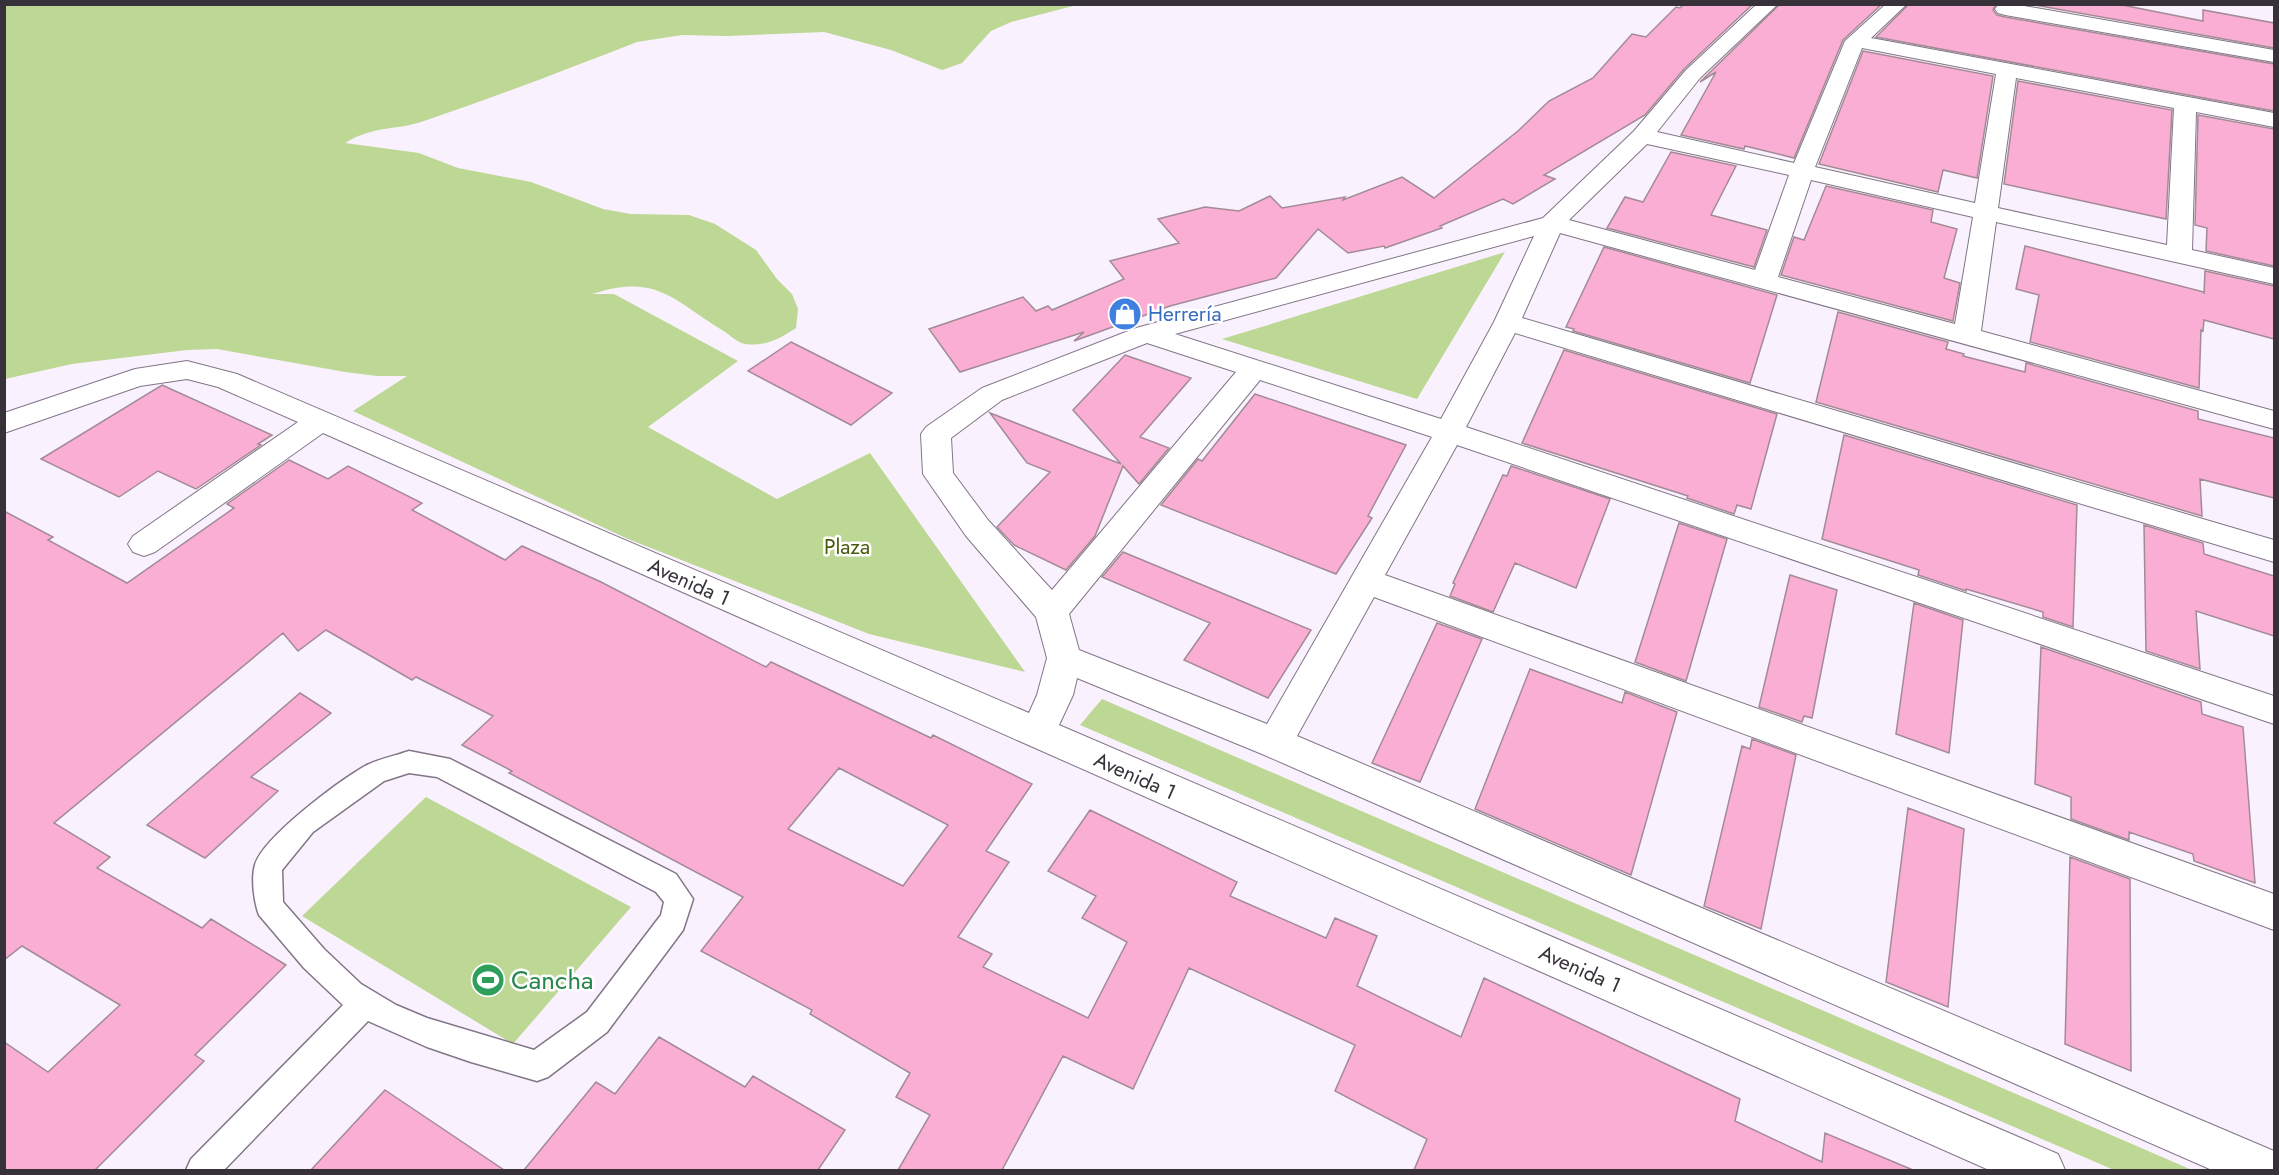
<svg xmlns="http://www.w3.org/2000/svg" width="2279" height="1175" font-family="Jost,sans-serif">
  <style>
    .green { fill: #bdd794 }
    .building { fill: #fbaed4; stroke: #a28b95; stroke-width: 1.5; fill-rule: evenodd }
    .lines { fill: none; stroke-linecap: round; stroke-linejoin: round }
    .lane-casing { stroke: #827587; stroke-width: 3 }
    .street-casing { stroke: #827587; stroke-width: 2 }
    .lane { fill: #fff; fill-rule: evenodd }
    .street { fill: #fff; fill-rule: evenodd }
    .labels { text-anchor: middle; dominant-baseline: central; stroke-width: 5; stroke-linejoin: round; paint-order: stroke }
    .shop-label { font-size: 21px; fill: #366cbe; stroke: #fff; text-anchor: start }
    .park-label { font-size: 21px; fill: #455c0b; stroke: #fff }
    .street-label { font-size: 21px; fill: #373239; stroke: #fff }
    .near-leisure-label { font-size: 26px; fill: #27864d; stroke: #fff; text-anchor: start }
  </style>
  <rect width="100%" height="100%" fill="#faf1fe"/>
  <path class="green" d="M5 4 1077 5 1011 22 991 31 962 63 942 70 891 50 824 32 727 36 682 35 637 42C567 69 496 97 424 121 395 131 374 125 345 143L419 153 458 168 531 182 603 209 631 214 689 215 715 224 756 250 777 279 792 294 798 309 796 328C781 338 765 347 745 344 738 343 729 334 722 330 672 299 656 273 592 294H614L738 361 648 427 777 499 870 453 1025 672 869 634 628 539 353 411 407 376H377L345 372 217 349 187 350 72 364 5 379Z
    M1505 252 1417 399 1222 339Z
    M1102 699 2192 1170H2114L1080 725Z
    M426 797 631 907 513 1044 302 916Z"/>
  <path class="building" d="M1684 4H1753L1684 69 1645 115 1544 175 1555 179 1513 204 1503 199 1440 226 1442 228 1385 248 1384 246 1348 253 1318 229 1276 278 1170 306 1074 341 1084 332 960 372 929 329 1023 297 1036 311 1048 306 1052 310 1124 279 1110 261 1179 243 1158 219 1205 207 1239 211 1270 196 1282 208 1345 197 1343 200 1402 177 1434 198 1518 131 1549 101 1593 78 1632 34 1646 37 1676 7 1680 8Z
    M1780 4H1882L1843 40 1794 158 1745 146 1744 149 1681 135 1716 72 1700 82Z
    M1909 4H1996L1993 10 1997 15 2005 17 2274 64V111L1876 37Z
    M2029 4H2117L2203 21V10L2274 23V48Z
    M1863 51 1993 76 1977 178 1943 170 1938 192 1819 164Z
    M2018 81 2172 110 2166 219 2004 184Z
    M2198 115 2274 129V266L2206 251 2207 228 2195 225Z
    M1671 152 1736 166 1711 215 1767 230 1754 267 1607 228 1625 197 1643 202Z
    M1826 186 1933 210 1931 222 1957 229 1944 278 1960 283 1953 321 1781 275 1794 237 1804 240Z
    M2025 246 2204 292V294L2205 271 2274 286V339L2204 320 2203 331 2201 330 2199 388 2030 342 2039 295 2016 289Z
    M1604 247 1777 295 1750 383 1573 331 1574 329 1566 327Z
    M1838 312 1948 342 1946 349 1964 354 1963 356 2025 372 2026 363 2198 411V419L2274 438V498L2200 479 2202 516 1816 402Z
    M791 342 892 393 851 425 748 371Z
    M1564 350 1777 414 1751 509 1737 505 1734 514 1687 498 1688 496 1522 443Z
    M1125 355 1191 378 1140 437 1169 448 1139 484 1123 466 1095 536 1066 570 1014 545 997 527 1050 472 1027 463 990 413 1121 464 1073 410Z
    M162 385 272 435 258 444 261 445 196 489 158 471 119 497 41 459Z
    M1255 394 1406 445 1368 516 1372 518 1336 574 1161 505 1198 459 1202 461Z
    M1844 435 2077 505 2073 627 2043 617V612L1966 589V591L1918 575 1919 570 1822 539Z
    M289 460 328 479 348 466 422 503 412 510 505 560 522 546 601 582 766 667 771 662 931 738 933 735 1032 784 986 851 1009 862 958 937 992 954 983 967 1088 1018 1127 942 1082 918 1096 896 1048 871 1090 810 1237 882 1230 896 1326 938 1335 918 1377 936 1357 986 1461 1037 1484 978 1740 1099 1735 1121 1822 1162 1825 1133 1913 1170H1414L1427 1139 1335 1091 1355 1045 1189 968 1133 1089 1063 1056 1002 1170H898L930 1115 896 1097 910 1073 810 1014 812 1010 701 951 743 897 509 773 512 771 462 745 493 716 416 677 412 680 326 630 298 651 283 633 54 823 110 857 97 868 202 928 211 919 286 965 195 1055 204 1061 95 1170H4V1042L48 1072 120 1005 22 946 4 960V511L53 537 48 540 127 583 234 508 227 504ZM839 768 948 825 903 886 788 829Z
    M1511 466 1610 499 1576 588 1515 563 1493 612 1450 596 1455 584 1453 583 1503 475 1507 476Z
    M1679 523 1727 539 1686 681 1635 662Z
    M2144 525 2203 543 2204 554 2274 576V636L2196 611 2200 669 2146 651Z
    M1123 552 1311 630 1268 698 1184 660 1210 623 1102 577Z
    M1790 575 1837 590 1812 718 1804 716 1802 722 1759 707Z
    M1914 603 1963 620 1949 753 1896 734Z
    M1437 623 1482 639 1420 782 1372 763Z
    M2041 647 2201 702 2202 714 2243 727 2255 883 2194 861 2193 854 2129 832V840L2071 819V797L2035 784Z
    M1530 669 1622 703 1625 692 1677 712 1631 875 1475 809Z
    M300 693 331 713 251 777 278 791 205 858 147 825Z
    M1752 739 1796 755 1761 929 1704 906 1742 746 1750 749Z
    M1908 808 1964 829 1948 1007 1886 982Z
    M2070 857 2130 879 2131 1071 2065 1044Z
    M659 1037 745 1087 753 1076 845 1130 818 1170H524L596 1082 615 1094Z
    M385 1090 504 1170H311Z"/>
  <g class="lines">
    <defs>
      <path id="lane" d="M409 751 450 759 676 874 693 899 683 930 607 1032 548 1077 537 1081 471 1062 427 1047 368 1021 224 1170H186L191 1159 343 1005 304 968 259 915C254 902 251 878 255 865 263 837 339 781 365 766 378 759 395 756 409 751ZM409 773 437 777 656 892 664 902 661 915 587 1012 534 1050 427 1018 396 1005 361 984 324 949 283 902 282 870 313 832 384 781Z"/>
      <path id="street" d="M1757 4H1778L1700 78 1657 132 1794 163 1845 41 1886 4H1907L1871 38 2274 113V127L2196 112 2192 250 2274 268V284L1996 222 1981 331 2274 411V429L1560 233 1522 318 2274 540V562L1515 333 1466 427 2274 696V724L1457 445 1385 575 2274 894V930L1374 597 1297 736 2274 1151V1170H2212L1262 754 1077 678 1073 695 1059 725 2058 1154 2065 1170H1989L323 433 155 552 144 556 133 552 128 544 133 536 298 422 218 387 187 379 140 386 4 433V413L135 369 187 361 237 374 1029 713 1037 695 1047 658 1036 617 966 536 923 474 921 434 926 427 982 388 1136 328 1543 218 1634 131 1686 70ZM1862 48 1996 74 1975 203 1815 167ZM2016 78 2174 108 2167 245 1998 208ZM1647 144 1789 175 1755 270 1569 220ZM1811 180 1973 217 1955 324 1778 277ZM1534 236 1494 322 1441 419 1175 334ZM1147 343 1236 372 1052 590 988 520 953 473 951 438 1002 400ZM1260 380 1432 437 1267 724 1079 650 1069 614Z
        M2013 4 2274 50V62L2005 15 1998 13 1995 9 1998 5Z"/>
    </defs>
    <use href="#lane" class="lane-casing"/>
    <use href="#street" class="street-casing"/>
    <use href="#lane" class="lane"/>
    <use href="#street" class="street"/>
  </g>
  <defs>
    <symbol id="shop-disc" viewBox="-11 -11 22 22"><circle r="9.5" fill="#3f7fe0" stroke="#fff"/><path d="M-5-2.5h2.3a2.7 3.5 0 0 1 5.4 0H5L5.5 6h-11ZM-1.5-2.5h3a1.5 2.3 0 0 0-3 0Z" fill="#fff"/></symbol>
    <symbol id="stadium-disc" viewBox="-11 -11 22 22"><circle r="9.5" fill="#2e9e5b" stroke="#fff"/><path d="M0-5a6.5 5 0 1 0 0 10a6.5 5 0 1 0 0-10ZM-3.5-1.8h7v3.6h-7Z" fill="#fff"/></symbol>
  </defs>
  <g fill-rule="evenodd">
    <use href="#shop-disc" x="1106" y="295" width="38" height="38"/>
    <use href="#stadium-disc" x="469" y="961" width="38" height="38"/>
  </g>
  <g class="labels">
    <g class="shop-label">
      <text x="1148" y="314">Herrería</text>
    </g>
    <g class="park-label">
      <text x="847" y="547">Plaza</text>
    </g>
    <g class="street-label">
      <text transform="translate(689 582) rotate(24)">Avenida 1</text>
      <text transform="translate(1135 776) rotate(24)">Avenida 1</text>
      <text transform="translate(1580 969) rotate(24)">Avenida 1</text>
    </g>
    <g class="near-leisure-label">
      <text x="511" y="980">Cancha</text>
    </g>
  </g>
  <rect width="2279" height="1175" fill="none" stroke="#373239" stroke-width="12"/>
</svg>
